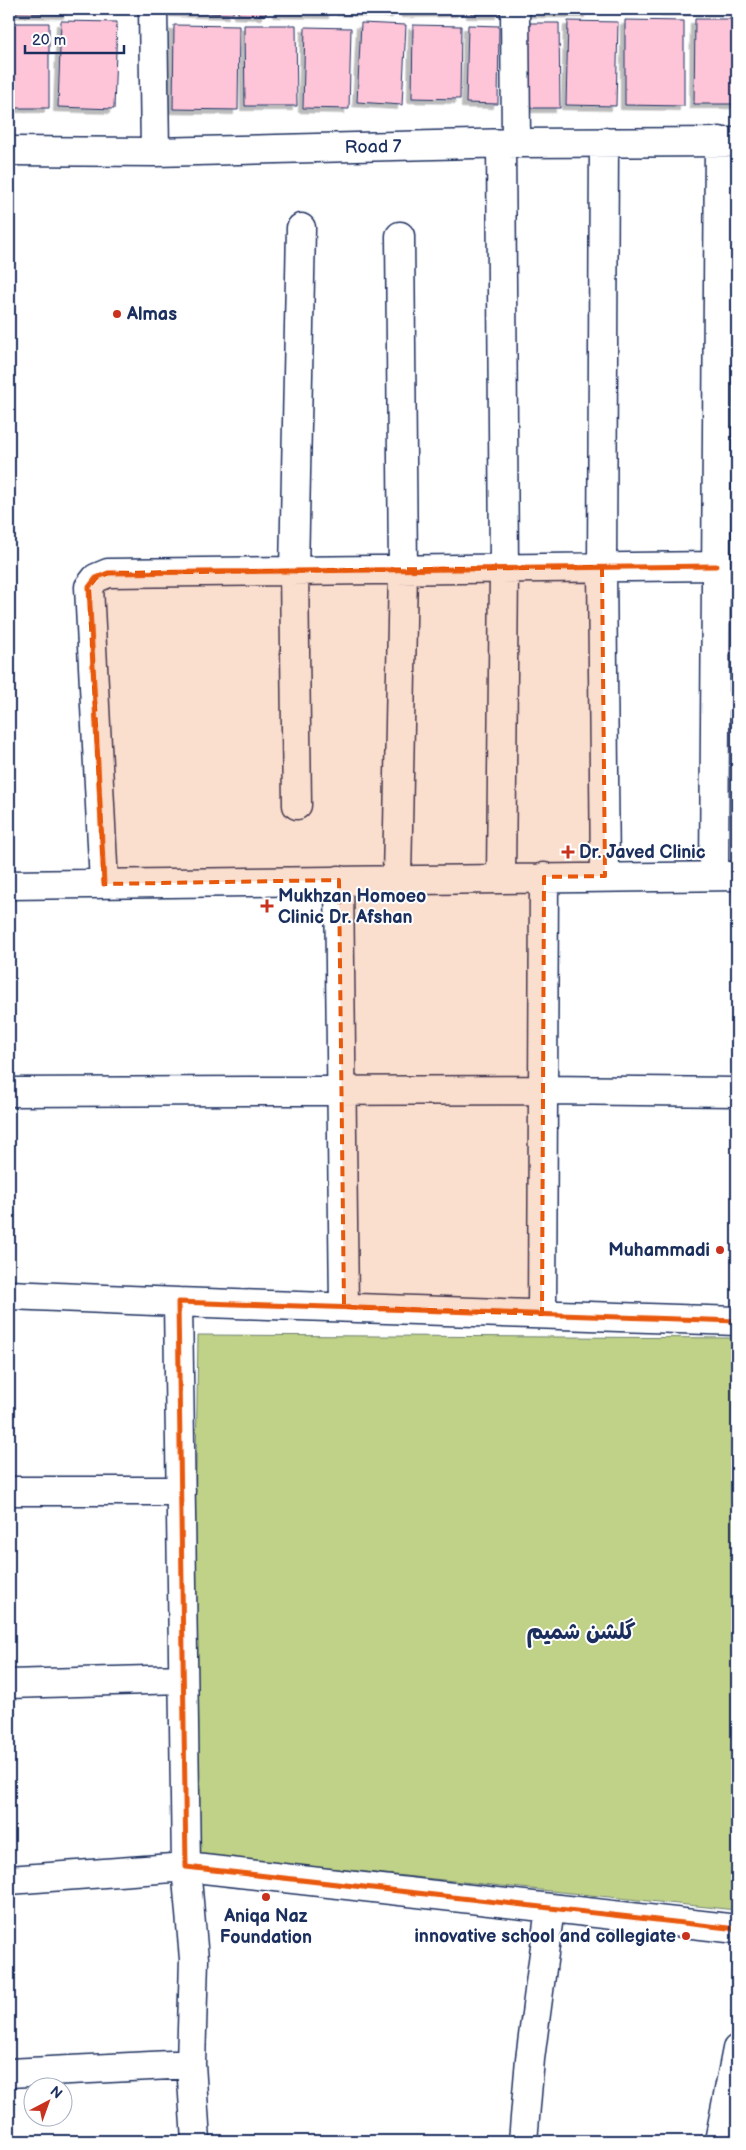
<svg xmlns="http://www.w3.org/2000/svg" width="746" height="2150" font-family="'Balsamiq Sans','Playpen Sans Arabic',sans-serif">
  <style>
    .green { fill: #c0d287; stroke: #6e8072 }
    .building { fill: #fec5d9; stroke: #1b2f5e; filter: url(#shadow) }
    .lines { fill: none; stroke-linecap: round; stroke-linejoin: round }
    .street-casing { stroke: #1b2f5e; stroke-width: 31 }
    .street { stroke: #fff; stroke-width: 28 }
    .cycleway-casing { stroke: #fff; stroke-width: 8 }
    .cycleway { stroke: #e8590c; stroke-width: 5 }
    .marked { fill: #e8590c; fill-opacity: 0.2; stroke: #e8590c; stroke-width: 4; stroke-dasharray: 10 6; stroke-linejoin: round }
    .poi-dot { fill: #c8321e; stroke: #fff; stroke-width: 2 }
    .labels { text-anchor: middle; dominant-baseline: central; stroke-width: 4; stroke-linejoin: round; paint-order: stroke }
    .street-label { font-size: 18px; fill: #1b2f5e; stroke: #fff }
    .poi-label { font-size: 18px; font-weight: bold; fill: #1b2f5e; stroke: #fff; text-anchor: start }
    .district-label { font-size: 22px; font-weight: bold; fill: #1b2f5e; stroke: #fff }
  </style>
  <defs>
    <filter id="shadow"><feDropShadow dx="-4.5" dy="4.5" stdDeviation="0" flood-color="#0004"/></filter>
  </defs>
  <rect width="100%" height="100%" fill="#fff"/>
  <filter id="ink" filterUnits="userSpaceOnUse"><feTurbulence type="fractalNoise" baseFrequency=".02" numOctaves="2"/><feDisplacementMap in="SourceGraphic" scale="10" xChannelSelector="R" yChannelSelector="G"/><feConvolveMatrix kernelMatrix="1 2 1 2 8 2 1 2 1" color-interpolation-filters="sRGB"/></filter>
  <g filter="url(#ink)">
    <path class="green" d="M198 1335 737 1338 736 1910 190 1854Z"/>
    <path class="building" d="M9 9H68V14L9 13Z
      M175 9H233V14L174 12Z
      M238 9H266V15L238 14Z
      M278 9H333V14L277 13Z
      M341 9H397V13L341 11Z
      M406 9H461L462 12 406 13Z
      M471 9H500V14H471Z
      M524 9H589V13H524Z
      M665 9H737V11H665Z
      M695 19H737V104H694Z
      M625 20 684 21V106L625 105Z
      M61 21 117 22 114 109 58 107Z
      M568 21 618 22 616 106 566 105Z
      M9 23H49V108H9Z
      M361 23 406 25 402 105 357 102Z
      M520 23H559L560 108H520Z
      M174 25 239 26 238 110 173 109Z
      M244 25H296L297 106H245Z
      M413 25 461 26 460 99 412 98Z
      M468 25 499 26 498 104 466 103Z
      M305 27 351 28 349 109 303 108Z"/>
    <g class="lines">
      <defs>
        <path id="street" d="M153 9 155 152
          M515 9 516 143
          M604 142 602 567 605 876
          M501 144 504 568 501 878
          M9 151 155 152 516 143 736 142
          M297 805 294 571 301 228
          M714 874 719 141
          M397 879 403 570 400 236
          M339 880 344 1307
          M104 884 89 587 96 578 108 573 716 566
          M9 885 737 876
          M9 1092 543 1090 737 1092
          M9 1295 178 1302
          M542 1314 544 877
          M737 1321 178 1302 186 1867 737 1929
          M9 1491H181
          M9 1684 183 1679
          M9 1880 186 1867 194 1959 191 2064 196 2141
          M9 2073 191 2064
          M523 2141 530 2059 550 1908
          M719 2141 737 2049"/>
      </defs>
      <use href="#street" class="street-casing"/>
      <use href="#street" class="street"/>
      <defs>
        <path id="cycleway" d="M104 884 89 587 96 578 108 573 716 566
          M737 1321 178 1302 186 1867 737 1929"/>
      </defs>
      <use href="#cycleway" class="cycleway-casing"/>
      <use href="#cycleway" class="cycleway"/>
    </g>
  </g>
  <path class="marked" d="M602 567 605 876 544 877 542 1314 344 1307 339 880 104 884 89 587 96 578 108 573Z"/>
  <g class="poi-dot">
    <circle cx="117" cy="314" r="5"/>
    <path d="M565.5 844.5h5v5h5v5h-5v5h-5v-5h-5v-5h5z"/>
    <path d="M264.5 898.5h5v5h5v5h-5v5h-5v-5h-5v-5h5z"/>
    <circle cx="720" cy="1250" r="5"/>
    <circle cx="266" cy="1897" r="5"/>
    <circle cx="686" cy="1936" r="5"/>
  </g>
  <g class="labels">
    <g class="street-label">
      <text transform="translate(373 147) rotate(-1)">Road 7</text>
    </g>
    <g class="poi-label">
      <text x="127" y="314">Almas</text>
      <text x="579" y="852">Dr. Javed Clinic</text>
      <text x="278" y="896">Mukhzan Homoeo<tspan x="278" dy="21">Clinic Dr. Afshan</tspan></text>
      <text x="710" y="1250" text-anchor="end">Muhammadi</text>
      <text x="266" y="1916" text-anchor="middle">Aniqa Naz<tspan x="266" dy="21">Foundation</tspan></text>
      <text x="676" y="1936" text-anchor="end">innovative school and collegiate</text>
    </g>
    <g class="district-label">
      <text x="581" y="1632">گلشن شمیم</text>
    </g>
  </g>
  <rect width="746" height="2150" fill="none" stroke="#fff" stroke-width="30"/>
  <rect x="15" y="15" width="716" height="2120" fill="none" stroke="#1b2f5e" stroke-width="2" filter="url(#ink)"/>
  <g transform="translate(48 2102) rotate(41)"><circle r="24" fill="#ffffff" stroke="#a4acbf"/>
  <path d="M0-4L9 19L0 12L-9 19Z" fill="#c8321e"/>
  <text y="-8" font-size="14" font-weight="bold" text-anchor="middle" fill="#1b2f5e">N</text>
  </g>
  <path d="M25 45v8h99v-8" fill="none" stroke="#1b2f5e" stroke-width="2.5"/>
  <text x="32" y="45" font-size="15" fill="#1b2f5e" stroke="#ffffff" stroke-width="4" paint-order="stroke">20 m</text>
</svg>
